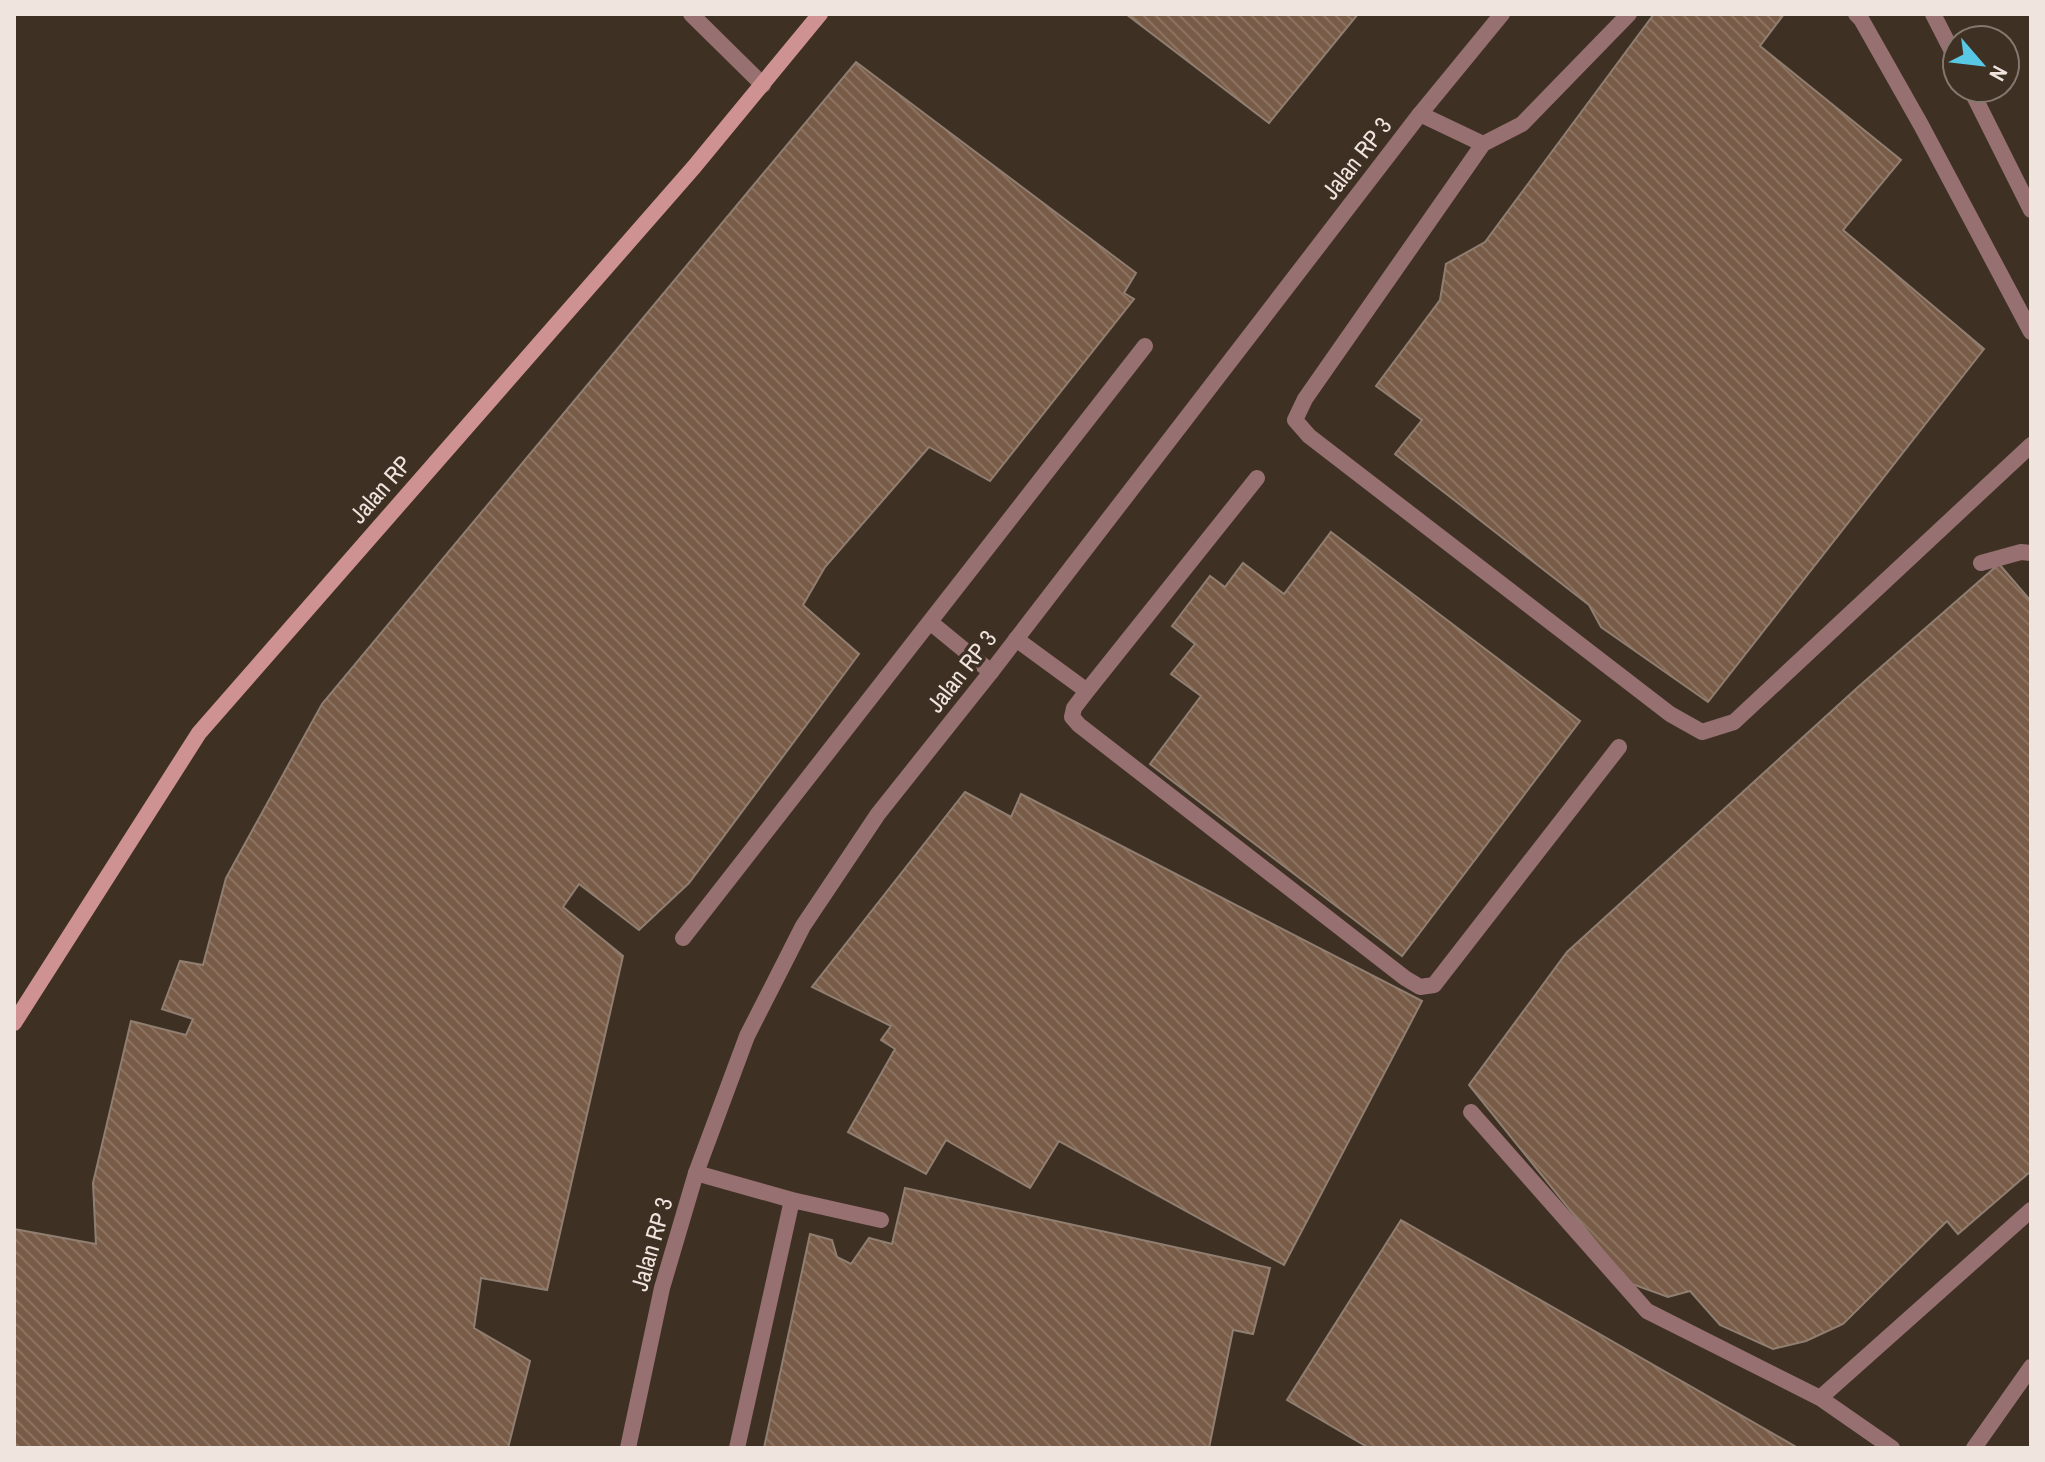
<svg xmlns="http://www.w3.org/2000/svg" width="2045" height="1462" font-family="'Archivo Narrow',sans-serif">
  <style>
    .building { fill: url(#building-back-hatch); stroke: #907e71; stroke-width: 2 }
    .lines { fill: none; stroke-linecap: round; stroke-linejoin: round }
    .lane { stroke: #977071; stroke-width: 16 }
    .street { stroke: #977071; stroke-width: 16 }
    .secondary { stroke: #cf9293; stroke-width: 16 }
    .labels { text-anchor: middle; dominant-baseline: central; stroke-width: 7; stroke-linejoin: round; paint-order: stroke }
    .street-label { font-size: 24px; fill: #efe5de; stroke: #3f3024 }
  </style>
  <defs>
    <pattern id="building-back-hatch" width="6" height="6" patternUnits="userSpaceOnUse" patternTransform="scale(2)"><rect width="6" height="6" fill="#785c47"/><path d="M-1 5l2 2M0 0l6 6M5-1l2 2" fill="none" stroke="#8c7361"/></pattern>
  </defs>
  <rect width="100%" height="100%" fill="#3f3024"/>
  <path class="building" d="M1126 14H1358L1269 123Z
    M1654 14H1784L1760 46 1901 160 1843 230 1984 349 1708 702 1601 627 1589 605 1395 454 1422 420 1376 386 1440 300 1446 264 1485 242Z
    M856 62 1136 273 1124 293 1134 299 990 481 929 447 825 567 803 605 859 654 689 883 639 930 579 884 563 907 623 956 547 1290 481 1278 474 1328 530 1361 508 1448H14V1229L96 1244 93 1183 131 1021 186 1035 193 1019 162 1009 180 961 203 965 226 878 322 704Z
    M1331 532 1580 721 1402 956 1150 764 1201 696 1171 674 1195 644 1172 626 1210 576 1225 587 1243 563 1284 594Z
    M1999 564 2031 601V1171L1958 1234 1947 1221 1843 1324 1806 1341 1773 1349 1720 1325 1690 1291 1668 1297 1629 1283 1469 1085 1567 952 1857 688Z
    M965 792 1011 817 1021 794 1422 1001 1284 1265 1059 1141 1030 1188 946 1140 926 1174 848 1132 895 1049 881 1040 891 1026 812 987Z
    M905 1188 1270 1268 1253 1334 1233 1330 1209 1448H764L810 1234 832 1240 837 1257 851 1264 869 1238 892 1244Z
    M1401 1220 1798 1448H1369L1287 1400Z"/>
  <g class="lines">
    <path class="lane" d="M691 14 763 85
      M1856 14 1861 19 1921 125 2031 332
      M1420 114 1483 144 1522 124 1629 14
      M1483 144 1305 399 1295 420 1309 436 1670 714 1702 732 1734 722 2031 445
      M1257 478 1087 691 1074 708 1072 717 1079 725 1405 978 1420 987 1434 985 1619 747
      M1981 563 2021 552 2031 553
      M930 622 991 672
      M1016 639 1087 691
      M683 938 1145 346
      M1471 1112 1647 1311 1820 1398
      M696 1173 792 1200 737 1448
      M792 1200 881 1220
      M1892 1448 1820 1398 2031 1210"/>
    <path class="street" d="M1933 14 1957 61
      M1970 88 2031 210
      M628 1448 662 1288 696 1173 747 1036 803 926 878 814 991 672 1420 114 1502 14
      M1974 1448 2031 1367"/>
    <path class="secondary" d="M14 1023 199 733 694 167 820 14"/>
  </g>
  <g class="labels">
    <g class="street-label">
      <text transform="translate(1356 158) rotate(-52)">Jalan RP 3</text>
      <text transform="translate(380 489) rotate(-49)">Jalan RP</text>
      <text transform="translate(961 671) rotate(-52)">Jalan RP 3</text>
      <text transform="translate(651 1244) rotate(-74)">Jalan RP 3</text>
    </g>
  </g>
  <rect width="2045" height="1462" fill="none" stroke="#efe5de" stroke-width="32"/>
  <g transform="translate(1981 64) rotate(118)"><circle r="38" fill="#3f3024" stroke="#85786e" stroke-width="2"/>
  <path d="M0-6L14 30L0 20L-14 30Z" fill="#59c8e4"/>
  <text y="-12" font-size="22" font-weight="bold" text-anchor="middle" fill="#efe5de">N</text>
  </g>
</svg>
